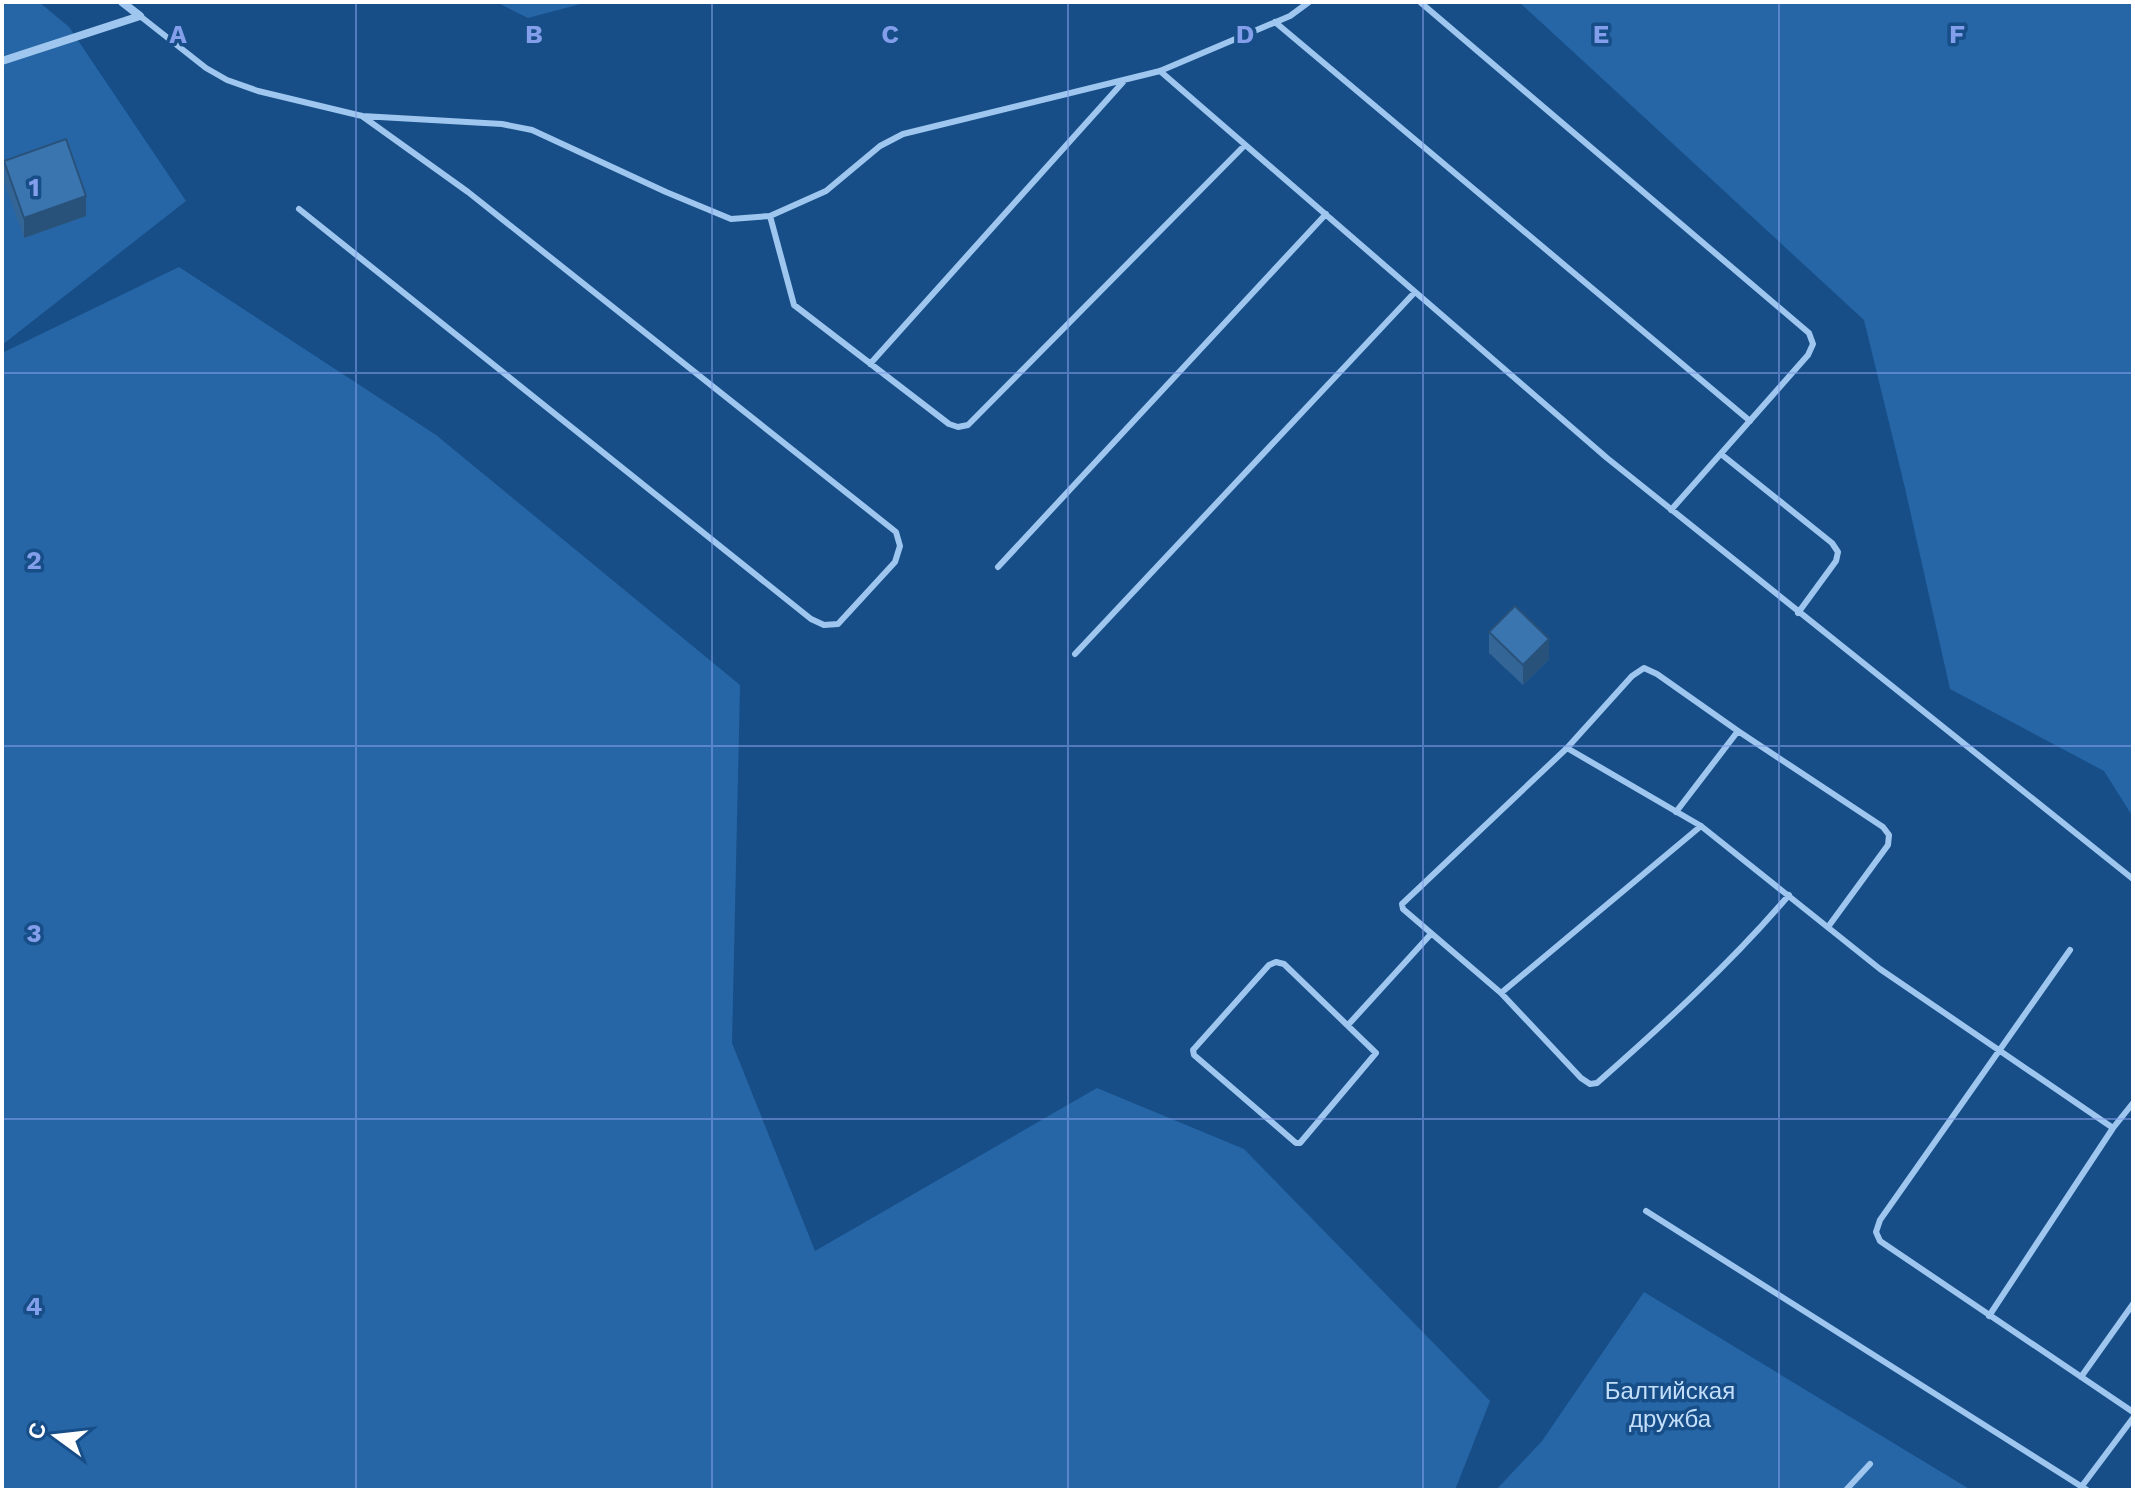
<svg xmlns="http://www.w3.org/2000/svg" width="2135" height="1492" font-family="'Work Sans',sans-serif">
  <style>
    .green { fill: #2666a6 }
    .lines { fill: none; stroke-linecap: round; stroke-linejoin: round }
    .service { stroke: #9ec6ee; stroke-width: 6 }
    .minor { stroke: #9ec6ee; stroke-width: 8 }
    .wall { fill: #336597 }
    .shaded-wall { fill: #29527b }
    .building { fill: #3b75b0; stroke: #29527b; stroke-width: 2 }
    .grid { fill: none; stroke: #839eea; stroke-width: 2; stroke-opacity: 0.55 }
    .labels { text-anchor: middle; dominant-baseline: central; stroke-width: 7; stroke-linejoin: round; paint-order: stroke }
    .park-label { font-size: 24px; fill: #c4dffa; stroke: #174e88 }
    .grid-label { font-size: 26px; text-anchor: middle; font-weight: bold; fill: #839eea; stroke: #174e88; stroke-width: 7; stroke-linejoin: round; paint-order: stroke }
  </style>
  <rect width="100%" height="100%" fill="#174e88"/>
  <path class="green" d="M2 2H39L69 27 186 201 2 345Z
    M496 2H588L528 18Z
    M1519 2H2133V817L2104 771 1950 689 1905 488 1864 320Z
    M179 267 436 435 740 685 732 1043 815 1251 1097 1088 1244 1149 1490 1401 1455 1490H2V353Z
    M1644 1292 1971 1490H1496L1542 1441Z"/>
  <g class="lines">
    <path class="service" d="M1420 2 1809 333 1813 344 1808 355 1671 510
      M140 16 206 68 227 80 258 91 362 116 502 124 532 130 666 192 731 219 770 216 826 191 880 146 903 134 1160 71 1290 16 1309 2
      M1275 22 1750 421
      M1160 71 1607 458 2133 879
      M299 209 811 619 824 625 838 624 895 562 900 546 896 532 468 192 362 116
      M770 216 794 305 949 424 958 427 968 425 1245 145
      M870 364 1124 81
      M1721 454 1832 543 1838 552 1836 561 1798 613
      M998 567 1326 214
      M1075 654 1415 292
      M1567 748 1701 826 1880 969 2113 1128
      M1676 812 1738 731
      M1789 895C1730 964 1665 1023 1597 1083L1590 1084 1581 1078 1501 993 1403 909 1402 904 1567 748 1632 676 1644 668 1657 674 1738 731 1883 827 1889 835 1888 845 1828 927
      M2070 950 1880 1220 1876 1232 1880 1241 2133 1412
      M1276 962 1284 964 1376 1053 1300 1143H1296L1194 1055 1193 1050 1269 965Z
      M1501 993 1701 826
      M1348 1025 1430 935
      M1646 1211 2087 1490
      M1989 1316 2113 1128 2133 1103
      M2081 1377 2133 1304
      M2082 1486 2133 1418
      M1846 1490 1870 1464"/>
    <path class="minor" d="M122 2 140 16
      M2 61 140 16"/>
  </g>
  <path class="wall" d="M4 161 86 216 24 238 4 181Z
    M1489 632 1549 659 1523 685 1489 653Z"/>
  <path class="shaded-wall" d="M86 196V216L24 238V218Z
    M1549 639V659L1523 685V665Z"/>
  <path class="building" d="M66 139 86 196 24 218 4 161Z
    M1515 606 1549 639 1523 665 1489 632Z"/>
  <path class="grid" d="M356 2V1490M712 2V1490M1068 2V1490M1423 2V1490M1779 2V1490M2 373H2133M2 746H2133M2 1119H2133"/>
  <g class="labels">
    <g class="park-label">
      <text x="1670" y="1391">Балтийская<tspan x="1670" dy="28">дружба</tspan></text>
    </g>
  </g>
  <g class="grid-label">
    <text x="178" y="43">A</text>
    <text x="534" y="43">B</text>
    <text x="890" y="43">C</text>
    <text x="1245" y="43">D</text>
    <text x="1601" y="43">E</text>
    <text x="1957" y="43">F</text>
    <text x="34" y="196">1</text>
    <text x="34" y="569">2</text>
    <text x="34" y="942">3</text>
    <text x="34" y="1315">4</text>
  </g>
  <rect width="2135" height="1492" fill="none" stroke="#ffffff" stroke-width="8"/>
  <g transform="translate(56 1436) rotate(285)" stroke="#174e88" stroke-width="6" paint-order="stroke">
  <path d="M0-6L14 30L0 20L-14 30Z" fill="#ffffff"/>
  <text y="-12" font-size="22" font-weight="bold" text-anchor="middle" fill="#ffffff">С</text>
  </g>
</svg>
